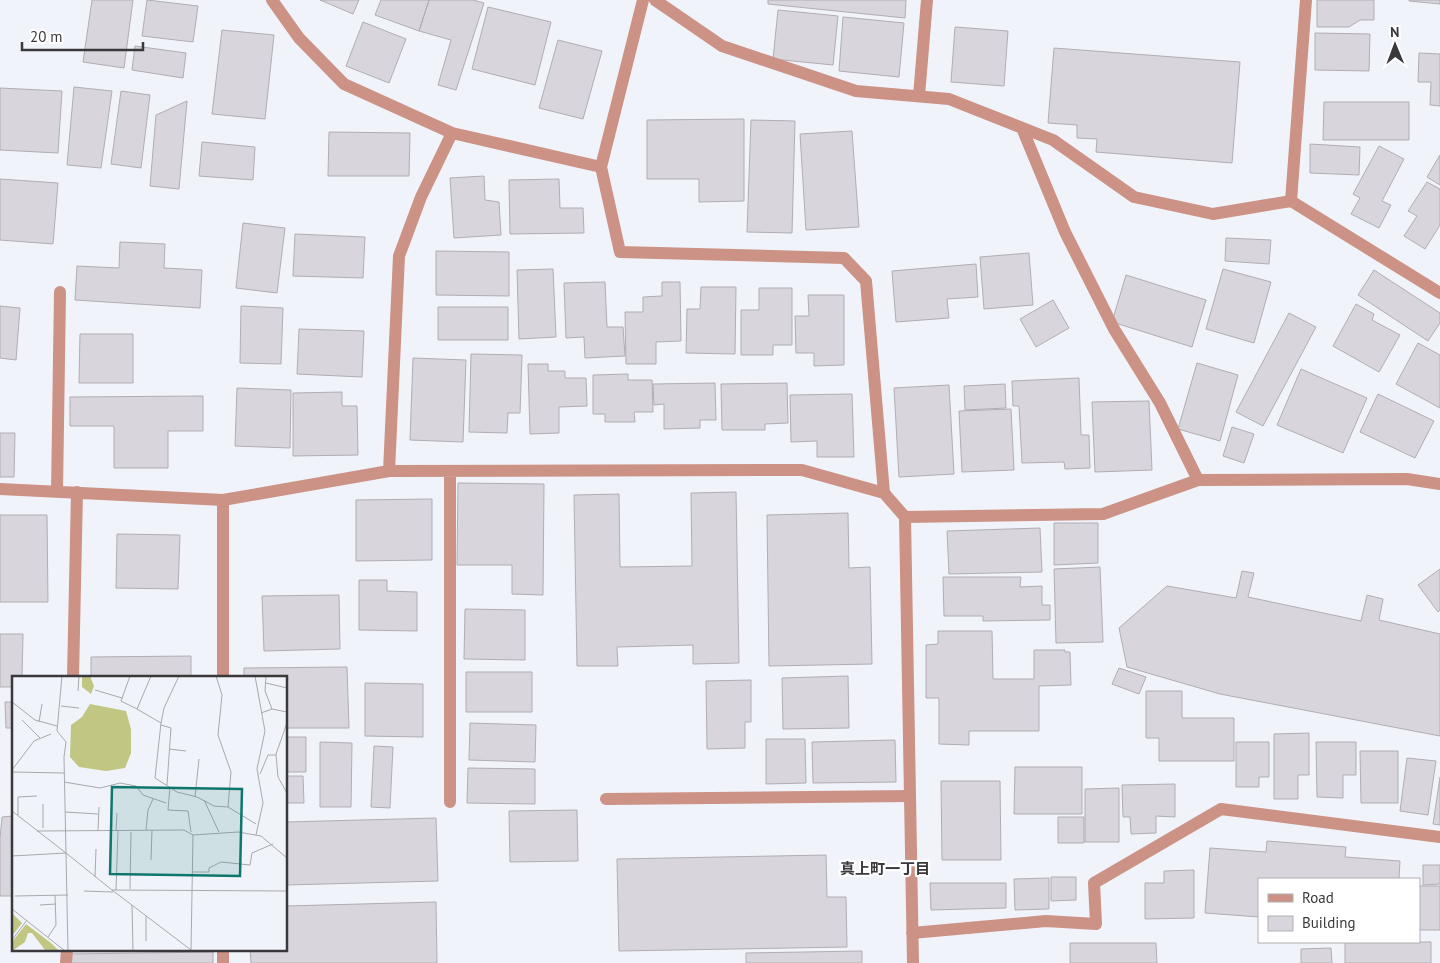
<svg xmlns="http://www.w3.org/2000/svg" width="1440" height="963" font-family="'PT Sans','Noto Sans JP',sans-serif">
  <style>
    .building { fill: #d8d5dc; stroke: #b0adb3 }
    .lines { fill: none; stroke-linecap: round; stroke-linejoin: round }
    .lane { stroke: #cb9285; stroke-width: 12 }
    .street { stroke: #cb9285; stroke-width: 12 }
    .labels { text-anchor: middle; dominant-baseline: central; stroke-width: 4.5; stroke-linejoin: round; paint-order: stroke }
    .neighbourhood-label { font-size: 15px; font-weight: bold; fill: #39393c; stroke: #fff }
    .inset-road { fill: none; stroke: #a7a9ae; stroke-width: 1 }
    .view { fill: #0f766e; fill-opacity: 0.15; stroke: #0f766e; stroke-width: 2.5 }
    .inset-edge { fill: none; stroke: #39393c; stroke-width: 2.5 }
  </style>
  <rect width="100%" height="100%" fill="#f1f3fa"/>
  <path class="building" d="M92 0H133L124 68 83 62Z
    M147 0 198 6 193 42 142 36Z
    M320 0H359L353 14Z
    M381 0H429L419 31 375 15Z
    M429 0H473L484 3 456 90 438 85 451 40 419 31Z
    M768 0H906L905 18 768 4Z
    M1317 0H1374V20H1360L1349 27H1317Z
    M1409 0H1440V4L1409 1Z
    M488 7 551 22 535 85 472 69Z
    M778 10 838 16 833 65 773 59Z
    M843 17 904 23 899 77 839 71Z
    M363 22 406 39 389 83 346 66Z
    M955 27 1008 31 1004 86 951 82Z
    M222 30 274 35 265 119 212 114Z
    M1315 33 1370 34 1369 71 1315 70Z
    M558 40 602 51 583 119 539 108Z
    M135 46 186 53 183 78 132 70Z
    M1054 48 1240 62 1232 163 1096 152 1097 139 1077 138V125L1048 123Z
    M1419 53 1440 54V106L1430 105 1431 82H1418Z
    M74 87 112 91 101 168 67 165Z
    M0 88 62 91 58 153 0 150Z
    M121 91 150 95 141 168 111 164Z
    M187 101 179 189 150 186 156 115Z
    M1324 102H1409V140H1323Z
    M744 119V201L699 202V179H647V120Z
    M751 120 795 121 792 233 747 232Z
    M852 131 859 227 806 230 800 134Z
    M329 132 410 133 409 176H328Z
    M202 142 255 147 253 180 199 176Z
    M1310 144 1360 147 1359 175 1310 173Z
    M1379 146 1404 159 1382 201 1391 205 1379 228 1351 214 1360 198 1353 194Z
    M1440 155V185L1427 177Z
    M484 176 485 200 499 202 501 235 454 238 450 178Z
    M0 179 58 183 53 244 0 240Z
    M559 179 560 208H583L584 233 510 234 509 180Z
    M1427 182 1440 189V225L1425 249 1404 236 1417 216 1408 211Z
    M243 223 285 228 277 293 236 288Z
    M295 234 365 237 363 278 293 276Z
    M1226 238 1271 240 1269 264 1225 261Z
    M120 242 165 244 164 268 202 270 200 308 75 300 77 266 119 268Z
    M436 251 509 252V296L436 295Z
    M1029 253 1033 305 984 309 980 257Z
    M976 264 978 297 947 299 949 318 896 322 892 271Z
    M553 269 556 337 519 339 517 270Z
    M1223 269 1271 282 1254 343 1206 329Z
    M1374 270 1440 313V323L1428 341 1358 295Z
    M1126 275 1206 300 1192 347 1112 322Z
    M605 282 607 327H623L625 356 585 358 584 337 566 338 564 283Z
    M662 282H680L681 341 656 342V364H626L625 312H643V297L662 296Z
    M701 287H736L735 354 686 353 687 309H700Z
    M759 288H792V345H773V355H741V310H759Z
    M808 295H844V365L814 366V353H796L795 316H809Z
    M1053 300 1069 328 1036 347 1020 319Z
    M1356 304 1374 314 1372 320 1400 335 1379 372 1333 346Z
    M0 306 20 308 16 360 0 358Z
    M241 306 283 308 281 364 240 363Z
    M438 307H508V340H438Z
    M1289 313 1316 327 1263 426 1236 412Z
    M299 329 364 331 362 377 297 374Z
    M80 334H133V383H79Z
    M1418 343 1440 355V408L1396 384Z
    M471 354 522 355 520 413H508L507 433 469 432Z
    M413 358 466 360 463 442 410 440Z
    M1197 363 1238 375 1220 441 1178 429Z
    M528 364H548V371H565V378H586L587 406 559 407V433L530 434Z
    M1301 369 1367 398 1343 453 1277 425Z
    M628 374V380H652L653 412H634L635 422H605V414H593V375Z
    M1079 378 1081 435H1089L1090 468 1065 469 1064 462 1022 463 1019 406H1013L1012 381Z
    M715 383 716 420H700V428L664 429V404L654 405 653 384Z
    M787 383 788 423 765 424V430H722L721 384Z
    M1005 384 1006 408 965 410 964 386Z
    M949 385 954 474 899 477 894 388Z
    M237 388 291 390 290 448 235 446Z
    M342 392V406H357L358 455 293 456V393Z
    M852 394 854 457H817V441L791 442 790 395Z
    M1378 394 1434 421 1415 458 1360 432Z
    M203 396V431H168V468H114V426H70V397Z
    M1149 401 1152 470 1095 472 1092 402Z
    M1011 409 1014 470 962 472 959 411Z
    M1232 427 1254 434 1244 463 1223 456Z
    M0 433H15L14 477H0Z
    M458 483 544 484 543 595 512 594V565H457Z
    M736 492 739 663 693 664V645L617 647 618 666H577L574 495 619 494 620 567 692 566 691 493Z
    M432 499V560L356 561V500Z
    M848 513 849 568 870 567 872 664 769 666 767 515Z
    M0 515H47L48 602H0Z
    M1054 523H1098V563L1054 565Z
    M1040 528 1042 572 949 574 947 531Z
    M117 534 180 535 178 589 116 588Z
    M1100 567 1103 642 1056 643 1054 569Z
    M1440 569V610L1438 612 1418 585Z
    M1242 571 1254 573 1248 597 1361 621 1367 595 1383 599 1379 620 1440 634V736L1220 694 1127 667 1119 628 1167 586 1236 598Z
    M943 577H1021L1020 587 1042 586V605H1050V620L983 621V616H944Z
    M359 580H387V591L417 592V631L359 630Z
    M339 595 340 649 264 651 262 596Z
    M465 609 525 610V660L464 659Z
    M938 631H992L993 679H1034V650H1065V652H1070L1071 685 1039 686V731H969V745L939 744V698H926V645L938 644Z
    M0 634H23L22 677H14V687H0Z
    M191 656V677H91V657Z
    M347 667 349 728H286V677H244V668Z
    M1119 668 1146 677 1139 694 1112 684Z
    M466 672H532V712H466Z
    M848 676 849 728 783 729 782 678Z
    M751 680V722H745V748L707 749 706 681Z
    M365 683 423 684V737L365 736Z
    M1146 691H1182V718H1234V761H1159V738H1146Z
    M5 702H14V728H6Z
    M470 723 536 725 535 762 469 760Z
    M1309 733V775H1298V799H1274V734Z
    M286 737H306V772H286Z
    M766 739H805L806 783 766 784Z
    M895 740 896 782 813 783 812 742Z
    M320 742 352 743 351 807H320Z
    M1236 742H1269V777H1259V787H1236Z
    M1316 742H1356V775H1343V798L1317 797Z
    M374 746 393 747 390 808 371 807Z
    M1360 751H1398V803H1361Z
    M1407 758 1436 761 1428 815 1400 811Z
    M1015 767H1082V814H1014Z
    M468 768 535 769V804L467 803Z
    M286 776H303L304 803H286Z
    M1440 777V825L1433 824Z
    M941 781H1000L1001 860H942Z
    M1175 784V817L1156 816V833L1131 834 1130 817H1123L1122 785Z
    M1119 788V842H1085V789Z
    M577 810 578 861 510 862 509 811Z
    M14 816V896H0V838L2 817Z
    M1058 817H1084V843H1058Z
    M436 818 438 881 286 885V822Z
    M1267 841 1346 847 1345 857 1400 861 1399 879H1259V917L1205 913 1210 848 1266 852Z
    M826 855 827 897H846L847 947 619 951 617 859Z
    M1423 865H1440V884L1423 885Z
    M1194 870V918L1145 919V883H1164V871Z
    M1051 877H1076V900L1051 901Z
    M1049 878V909L1015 910 1014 879Z
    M930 883H1006V908L931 910Z
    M1419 886H1440V930H1419Z
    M436 902 437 963H251L250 949H286V906Z
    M1345 942H1431V963H1345Z
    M1070 943H1156L1157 963H1070Z
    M1331 948 1332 963H1301V949Z
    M862 951V963H746V953Z
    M213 952V963H67V954Z"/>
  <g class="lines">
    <path class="lane" d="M606 799 910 796"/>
    <path class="street" d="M272 0 299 38 344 84 452 133 601 167
      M643 0 601 167 620 252 844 258 866 281 884 493
      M655 0 722 46 856 91 949 99 1053 140 1134 197 1213 214 1291 201 1440 293
      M919 96 927 0
      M1022 128 1065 232 1114 329 1160 403 1198 480
      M1291 201 1306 0
      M389 471 399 256 421 197 452 133
      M0 489 223 500 389 471 802 470 884 493 905 517 913 963
      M57 491 60 292
      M223 500V677
      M905 517 1103 514 1198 480 1407 479 1440 484
      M73 677 77 492
      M450 802V471
      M912 933 1046 921 1096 924 1094 883 1221 809 1440 837
      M223 949V963
      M66 963 67 949"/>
  </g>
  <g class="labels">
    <g class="neighbourhood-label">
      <text x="885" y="868">真上町一丁目</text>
    </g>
  </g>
  <g transform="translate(12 676)">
    <rect width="275" height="275" fill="#f1f3fa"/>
    <path d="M70 0H78L82 10 79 18 70 11ZM78 28 114 35 119 53V77L113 92 94 95 67 91 58 81 59 49 70 41ZM0 237 10 247 0 260ZM14 248 39 267 47 275 33 274 20 257H16L13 266 0 275V266Z" fill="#c1c782"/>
    <path class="inset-road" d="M50 0 45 55 54 66 52 81 56 275M118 0 109 25 125 33M139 0 125 33 149 47 143 102 165 116 185 121 202 130 216 131 244 148M204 0 210 19 206 59 219 96 216 131M243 0 253 55 245 93 251 127 244 159M254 0 253 15 260 33M254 7 275 12M83 14 110 22M66 15 67 0M0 26 23 44 45 50M49 30 67 32M249 37 260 33 275 36M10 44 28 62M27 46 30 28M149 47 152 32 167 0M275 47 264 78 266 101 275 117M149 49 159 52 155 109M157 73 174 75M0 94 22 65 39 58M0 96 52 97M248 98 256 79H264M52 106 88 112 108 107 124 110 131 119 154 127M158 111 156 134 176 135 179 156M183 121 187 83M192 124 207 156M0 135 54 177M53 136 86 138M6 139V121L25 120M31 152V128M86 154 87 131M134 154 136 134 141 123M25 155 172 154 181 159 226 156 249 160 275 182M104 155 105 137M0 180 54 177 100 214 275 215M139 184 140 154M181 196H197V192L209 186 238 189 240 177 261 168M83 201 84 173M118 213 119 156M100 214 179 274M104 214 106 155M72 215 101 216M3 220 56 219M28 229 44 228M120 229 121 275M0 233 53 275M134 240V265M36 261 44 249 43 219M0 264 15 244M177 275 179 274 181 159"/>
    <path class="view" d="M100 111 230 113 228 200 98 198Z"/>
    <rect width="275" height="275" class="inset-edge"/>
  </g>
  <rect x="1258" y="878" width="162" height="65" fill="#ffffff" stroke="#b0b0b1"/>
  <rect x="1268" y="894" width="25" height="8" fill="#cb9285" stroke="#b0b0b1"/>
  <text x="1302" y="903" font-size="15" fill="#39393c">Road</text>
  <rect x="1268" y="916" width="25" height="15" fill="#d8d5dc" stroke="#b0b0b1"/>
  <text x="1302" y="928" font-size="15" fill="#39393c">Building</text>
  <g transform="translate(1395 45) rotate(359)" stroke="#ffffff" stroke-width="4" paint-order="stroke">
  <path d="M0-4L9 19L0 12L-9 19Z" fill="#39393c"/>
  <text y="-8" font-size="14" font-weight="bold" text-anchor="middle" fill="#39393c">N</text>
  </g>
  <path d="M22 42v8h121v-8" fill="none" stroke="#39393c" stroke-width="2.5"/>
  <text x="30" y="42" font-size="15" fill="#39393c" stroke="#ffffff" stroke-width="4" paint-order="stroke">20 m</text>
</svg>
